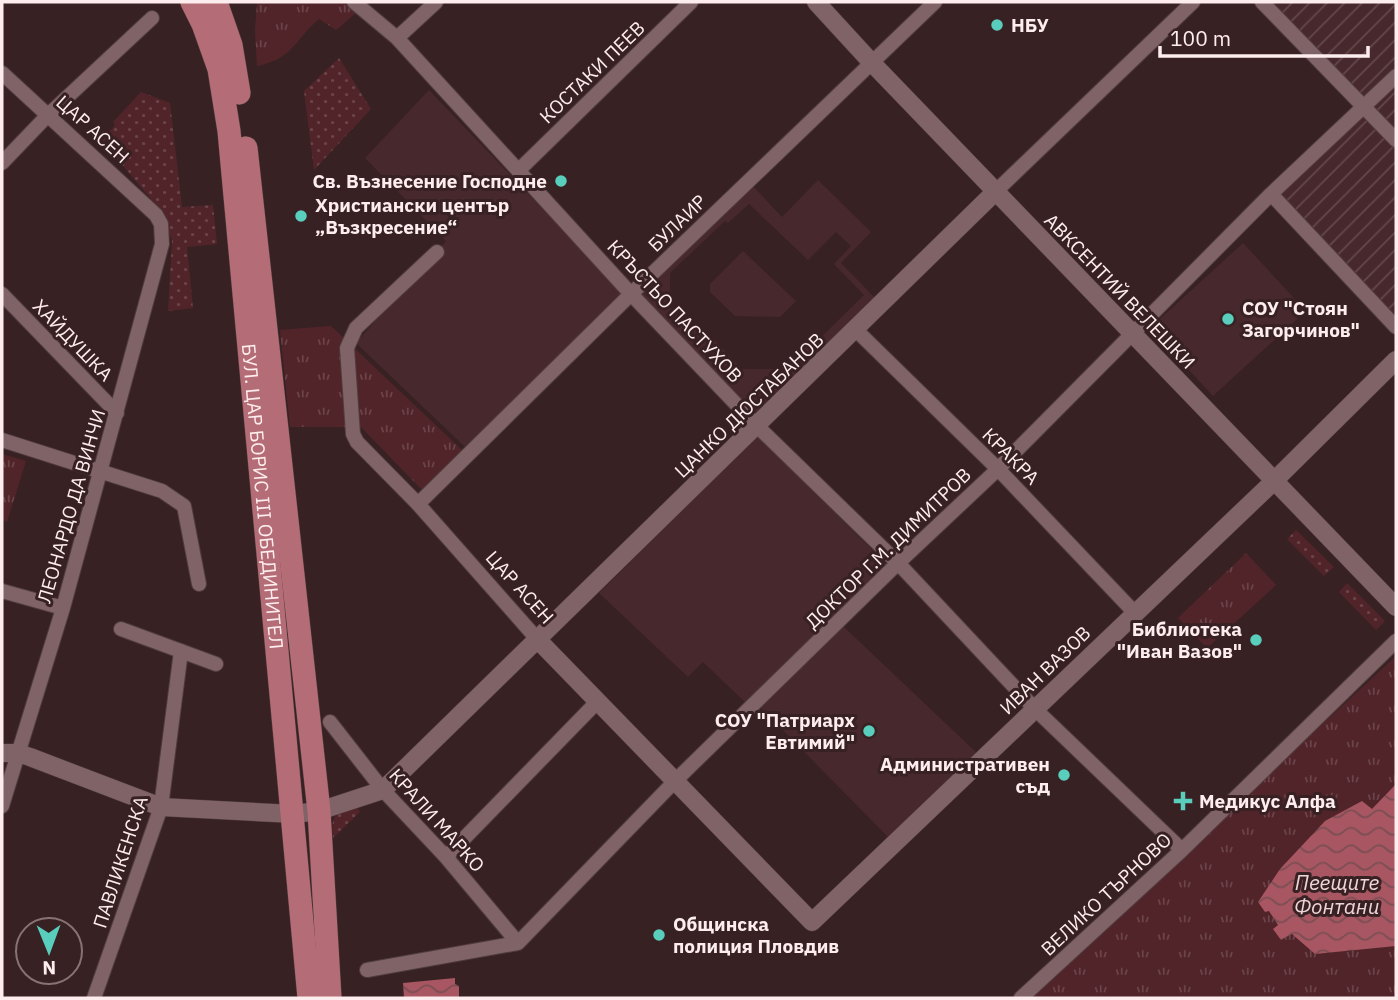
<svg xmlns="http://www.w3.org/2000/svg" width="1398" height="1000" font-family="'IBM Plex Sans',sans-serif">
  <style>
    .built { fill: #47282c; fill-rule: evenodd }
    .industrial { fill: url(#industrial-furrows) }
    .grass { fill: url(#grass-dots) }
    .park { fill: url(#park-tufts) }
    .water { fill: url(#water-waves) }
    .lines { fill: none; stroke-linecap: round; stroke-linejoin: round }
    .minor-casing { stroke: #503c3e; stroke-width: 16 }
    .tertiary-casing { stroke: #503c3e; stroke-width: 19 }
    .primary-casing { stroke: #503c3e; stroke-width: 24 }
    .minor { stroke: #7f6366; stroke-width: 14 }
    .tertiary { stroke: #7f6366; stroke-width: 18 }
    .primary { stroke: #b46d76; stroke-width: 23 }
    .poi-dot { fill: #5acebd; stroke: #382123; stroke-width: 2.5 }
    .labels { text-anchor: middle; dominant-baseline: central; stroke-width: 6; stroke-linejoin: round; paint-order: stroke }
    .poi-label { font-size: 19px; font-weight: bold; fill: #feedee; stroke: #382123; text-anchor: start }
    .street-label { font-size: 19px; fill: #feedee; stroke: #382123 }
    .water-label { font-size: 21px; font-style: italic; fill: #efd6d8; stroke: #382123 }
  </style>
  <defs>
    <pattern id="industrial-furrows" width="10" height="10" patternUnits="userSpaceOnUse" patternTransform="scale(1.75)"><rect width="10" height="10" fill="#47282c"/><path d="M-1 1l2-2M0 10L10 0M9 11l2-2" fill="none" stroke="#63484b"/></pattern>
    <pattern id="grass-dots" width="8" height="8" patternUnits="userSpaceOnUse" patternTransform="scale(1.75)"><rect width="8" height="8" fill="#51242a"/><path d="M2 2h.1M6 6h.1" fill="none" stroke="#6b4449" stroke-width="1.8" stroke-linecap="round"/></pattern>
    <pattern id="park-tufts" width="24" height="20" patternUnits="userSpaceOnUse" patternTransform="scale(1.75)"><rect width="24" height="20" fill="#51242a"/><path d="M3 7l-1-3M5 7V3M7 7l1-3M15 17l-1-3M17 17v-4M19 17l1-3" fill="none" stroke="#6b4449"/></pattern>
    <pattern id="water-waves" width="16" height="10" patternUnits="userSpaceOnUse" patternTransform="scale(1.75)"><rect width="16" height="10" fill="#a85661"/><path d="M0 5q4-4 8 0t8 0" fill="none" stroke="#7a4e54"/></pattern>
  </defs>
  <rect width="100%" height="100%" fill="#382123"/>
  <path class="built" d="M429 90 624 294 465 447 356 343 446 241 365 158Z
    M818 180 871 232 841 263 876 299 757 419 637 294 752 185 782 217ZM749 204 808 260 836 232 851 246 834 264 864 295 810 348 805 344 794 354 799 359 790 369H742L712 337 708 341 684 316 681 319 670 307V273L725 221 728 223Z
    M1243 243 1306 311 1213 396 1150 328Z
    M743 251 796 301 780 317 735 316 710 292V284Z
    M758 436 888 566 747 704 703 662 688 677 599 593Z
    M843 626 979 755 889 838 761 708Z"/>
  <path class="industrial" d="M1262 2H1396V327L1271 194 1364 108Z"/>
  <path class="grass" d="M339 58 371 109 314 170 304 91Z
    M141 92 170 103 182 207 213 205 217 244 187 247 193 308 168 311 172 240 162 212 102 141 115 125 113 122Z
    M1296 530 1334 567 1324 576 1287 539Z
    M1347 583 1385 621 1376 630 1339 592Z
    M357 807 360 812 333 838C331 812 335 815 357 807Z"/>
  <path class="park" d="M257 2H343L357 12 336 30 319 19C293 41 294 58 257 66L255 30Z
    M331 326 463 451 423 491 361 427H290L280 330Z
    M2 454 26 461 7 522 2 520Z
    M1246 553 1276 585 1207 648 1178 618Z
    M1396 656V998H1027Z"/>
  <path class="water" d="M1396 784V946L1315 954 1292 934 1281 940 1273 929 1278 925 1269 911 1265 912 1258 902 1280 869 1325 821 1362 801 1372 809Z
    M455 978V984L459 986V998H404L403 983Z"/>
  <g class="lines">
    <defs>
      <path id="minor" d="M354 2 397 38 631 294 757 426 898 563 1035 709 1182 850
        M1262 2 1396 140
        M397 38 436 2
        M2 73 156 215 161 224 162 244 63 608 2 806
        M2 163 47 116 152 18
        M519 170 691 2
        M995 192 1193 2
        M1271 194 1396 327
        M437 252 356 328 347 348 353 434 357 442 418 504 538 640
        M2 294 117 413
        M856 330 998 469 1135 613
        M2 440 162 491 184 506 199 584
        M418 504 631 294 935 2
        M2 591 63 608
        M121 629 216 664
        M330 722 383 790 446 857 518 943
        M446 857 597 702
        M367 970 518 943 676 780 898 563 998 469 1271 194 1396 76
        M94 998 161 807 181 651
        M1021 998 1182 850 1396 641"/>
      <path id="tertiary" d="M816 2 872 63 1396 607
        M538 640 812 922 1273 482 1396 360
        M2 753H18L30 757 161 807 294 814 319 811 383 790 995 192"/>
      <g id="primary">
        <path id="s1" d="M192 2 203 24 219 69 229 131 309 998"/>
        <path d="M216 2 231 45 239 93"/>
        <path d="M246 148 319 811 330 998"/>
      </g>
    </defs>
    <use href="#minor" class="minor-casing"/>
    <use href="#tertiary" class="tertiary-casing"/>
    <use href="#primary" class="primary-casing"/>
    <use href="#minor" class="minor"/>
    <use href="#tertiary" class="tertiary"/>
    <use href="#primary" class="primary"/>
  </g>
  <g class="poi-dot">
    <circle cx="997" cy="25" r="7"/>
    <circle cx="561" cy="181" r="7"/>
    <circle cx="301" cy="216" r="7"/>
    <circle cx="1228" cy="319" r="7"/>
    <circle cx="1256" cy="640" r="7"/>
    <circle cx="869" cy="731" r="7"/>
    <circle cx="1064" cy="775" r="7"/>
    <path d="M1179.5 790.5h7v7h7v7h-7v7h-7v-7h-7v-7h7z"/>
    <circle cx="659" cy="935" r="7"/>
  </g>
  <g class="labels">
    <g class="poi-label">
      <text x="1011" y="25">НБУ</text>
      <text x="547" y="181" text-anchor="end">Св. Възнесение Господне</text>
      <text x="315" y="205">Христиански център<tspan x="315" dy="22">„Възкресение“</tspan></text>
      <text x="1242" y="308">СОУ "Стоян<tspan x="1242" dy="22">Загорчинов"</tspan></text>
      <text x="1242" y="629" text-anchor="end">Библиотека<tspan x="1242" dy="22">"Иван Вазов"</tspan></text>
      <text x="855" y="720" text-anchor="end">СОУ "Патриарх<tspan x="855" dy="22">Евтимий"</tspan></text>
      <text x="1050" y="764" text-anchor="end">Административен<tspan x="1050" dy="22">съд</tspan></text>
      <text x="1199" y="801">Медикус Алфа</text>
      <text x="673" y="924">Общинска<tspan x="673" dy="22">полиция Пловдив</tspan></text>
    </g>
    <g class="street-label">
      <text transform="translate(592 72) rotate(-44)">КОСТАКИ ПЕЕВ</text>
      <text transform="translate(93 129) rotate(42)">ЦАР АСЕН</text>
      <text transform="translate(677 223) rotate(-44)">БУЛАИР</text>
      <text transform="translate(1120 291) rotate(46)">АВКСЕНТИЙ ВЕЛЕШКИ</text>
      <text transform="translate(675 311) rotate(47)">КРЪСТЬО ПАСТУХОВ</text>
      <text transform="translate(73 340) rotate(46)">ХАЙДУШКА</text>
      <text transform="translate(749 405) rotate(-44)">ЦАНКО ДЮСТАБАНОВ</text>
      <text transform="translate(1011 456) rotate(45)">КРАКРА</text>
      <text stroke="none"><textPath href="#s1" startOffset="502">БУЛ. ЦАР БОРИС III ОБЕДИНИТЕЛ</textPath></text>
      <text transform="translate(71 506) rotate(-74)">ЛЕОНАРДО ДА ВИНЧИ</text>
      <text transform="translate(888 548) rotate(-44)">ДОКТОР Г.М. ДИМИТРОВ</text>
      <text transform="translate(520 587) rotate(48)">ЦАР АСЕН</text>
      <text transform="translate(1045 670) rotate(-44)">ИВАН ВАЗОВ</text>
      <text transform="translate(437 820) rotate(48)">КРАЛИ МАРКО</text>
      <text transform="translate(120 862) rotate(-72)">ПАВЛИКЕНСКА</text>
      <text transform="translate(1106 894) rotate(-43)">ВЕЛИКО ТЪРНОВО</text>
    </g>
    <g class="water-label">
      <text x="1337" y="882">Пеещите<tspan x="1337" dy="24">Фонтани</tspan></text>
    </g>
  </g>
  <rect width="1398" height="1000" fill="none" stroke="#feedee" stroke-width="7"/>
  <g transform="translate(49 951) rotate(179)"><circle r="33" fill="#382123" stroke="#877374" stroke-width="2"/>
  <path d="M0-5L12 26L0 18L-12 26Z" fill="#5acebd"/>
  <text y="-10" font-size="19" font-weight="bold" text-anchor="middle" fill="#feedee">N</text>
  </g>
  <path d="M1160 46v10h208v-10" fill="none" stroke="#feedee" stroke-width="3.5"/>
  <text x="1170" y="46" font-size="21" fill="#feedee" stroke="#382123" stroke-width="5" paint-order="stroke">100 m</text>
</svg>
